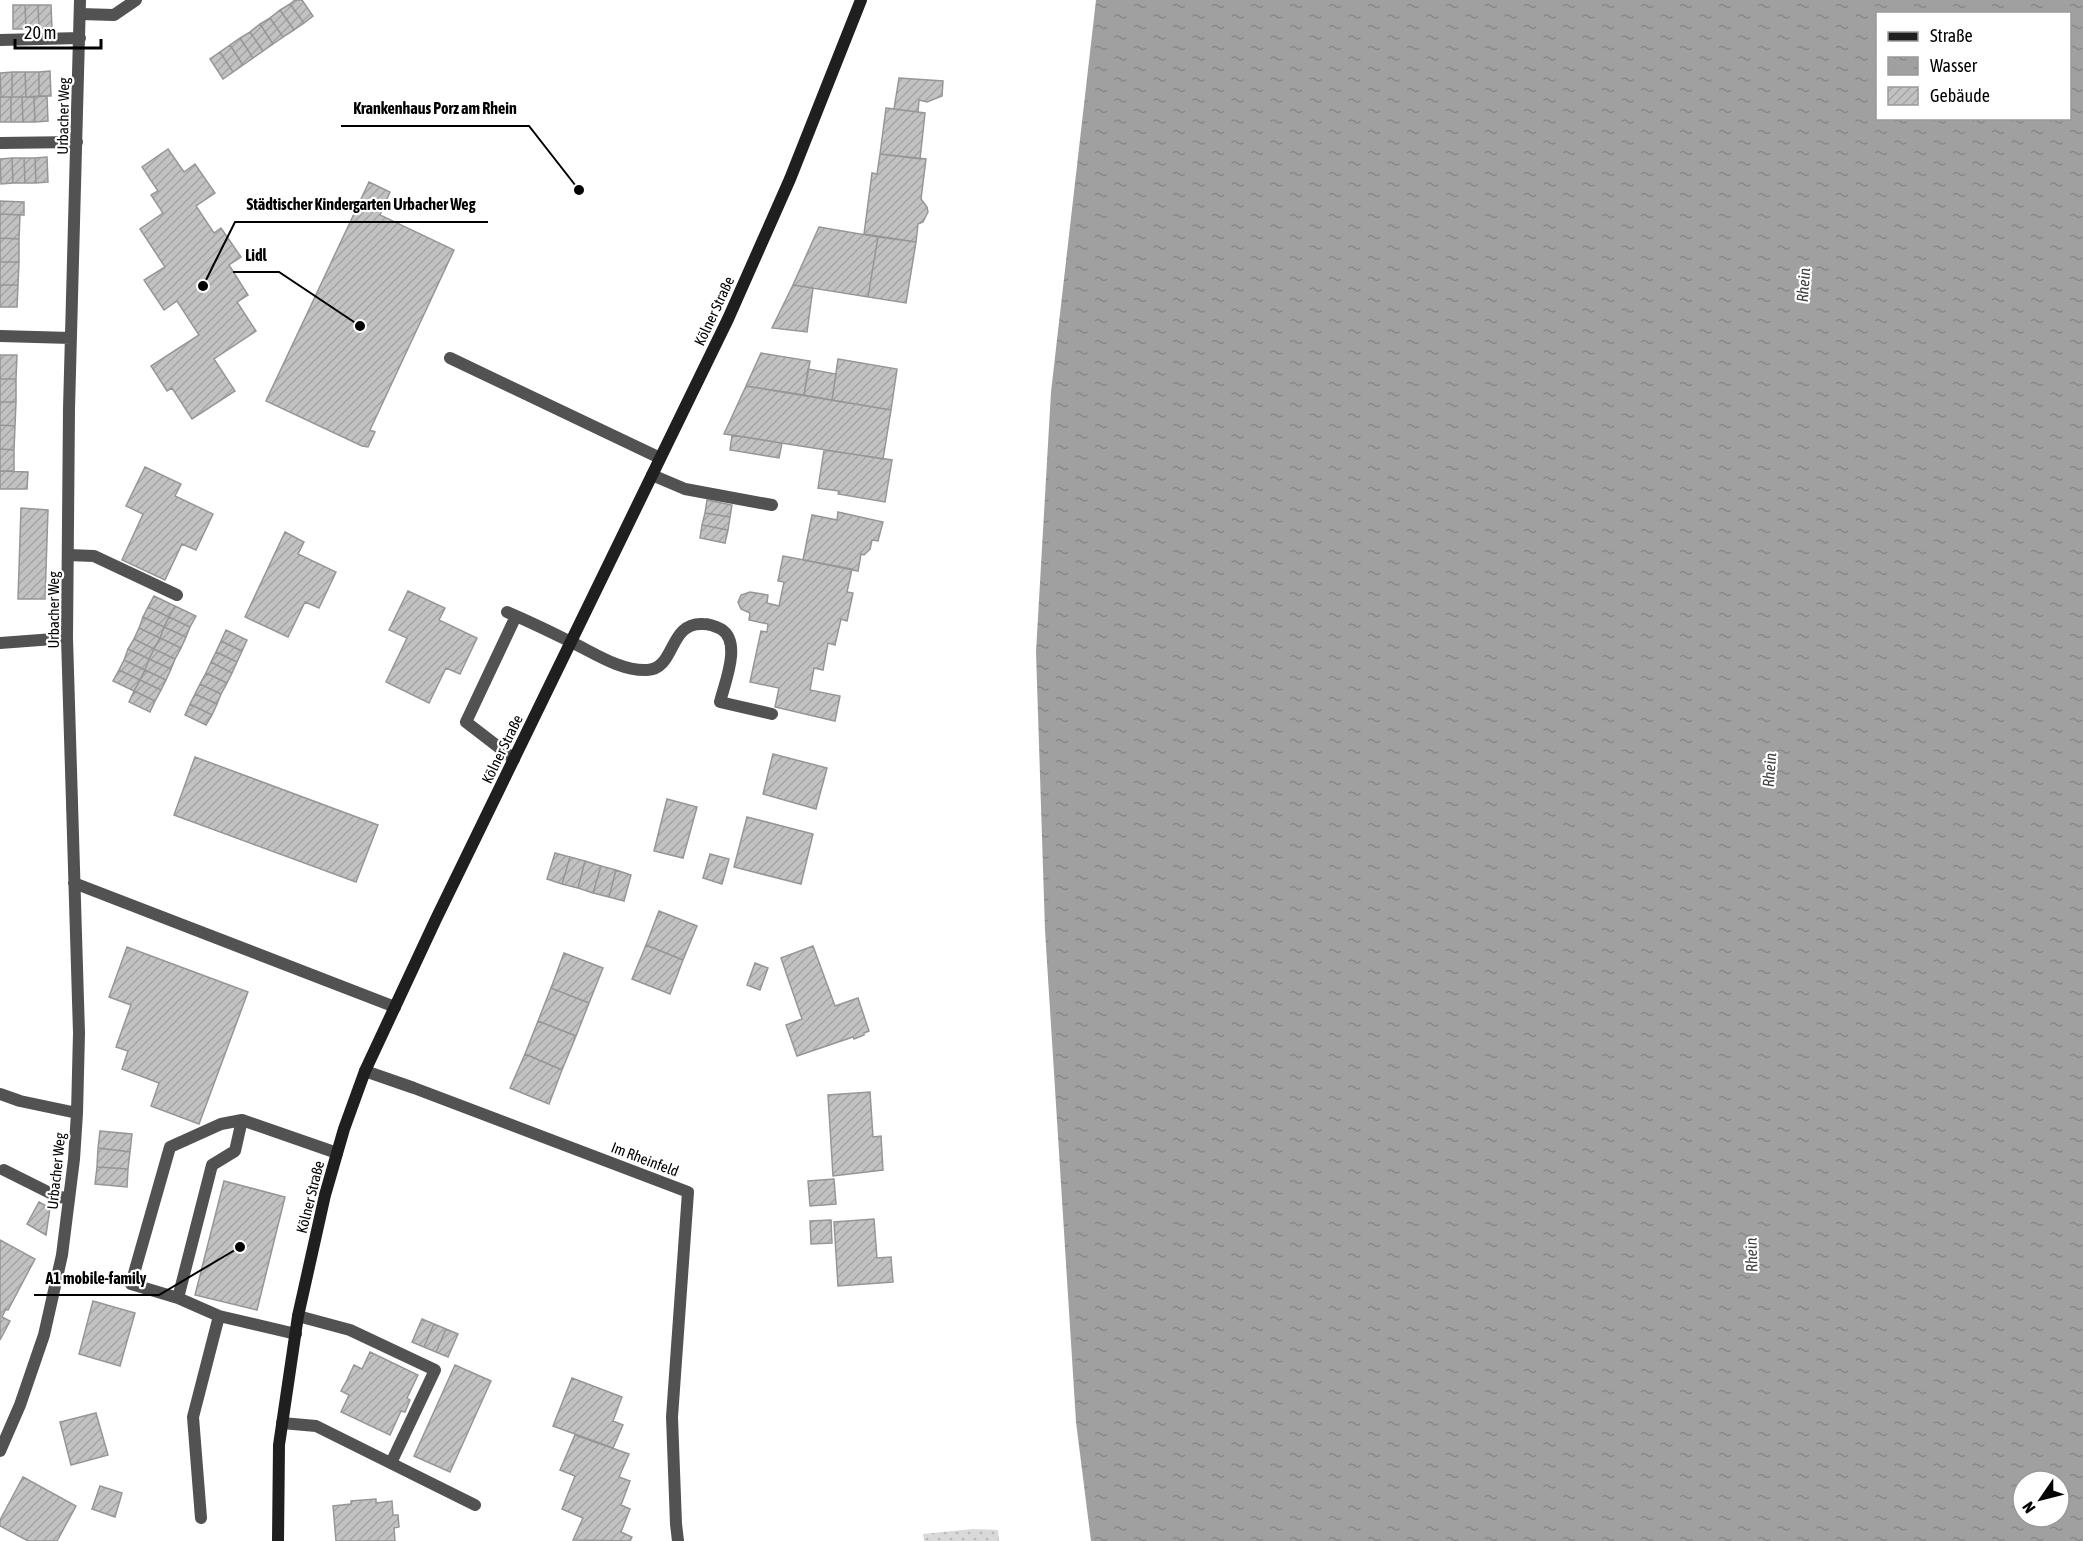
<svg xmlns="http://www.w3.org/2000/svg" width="2083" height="1541" font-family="'Asap Condensed',sans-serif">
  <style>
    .green { fill: url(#green-dots) }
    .water { fill: url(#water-ripples); fill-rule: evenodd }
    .building { fill: url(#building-hatch); stroke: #969696; stroke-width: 1.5 }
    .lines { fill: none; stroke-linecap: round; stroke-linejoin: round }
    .service { stroke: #525252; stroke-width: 12 }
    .minor { stroke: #525252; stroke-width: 12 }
    .secondary { stroke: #1f1f1f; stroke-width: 12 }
    .labels { text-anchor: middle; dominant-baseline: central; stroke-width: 4.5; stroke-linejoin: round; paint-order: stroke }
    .street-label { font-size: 15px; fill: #000; stroke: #fff }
    .water-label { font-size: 16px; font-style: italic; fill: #414141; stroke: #fff }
    .leader { fill: none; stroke: #000; stroke-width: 2 }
    .callout-dot { fill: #000; stroke: #fff; stroke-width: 2 }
    .callout-label { font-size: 16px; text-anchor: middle; font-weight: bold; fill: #000; stroke: #fff; stroke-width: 4.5; stroke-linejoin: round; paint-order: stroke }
  </style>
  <defs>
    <pattern id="green-dots" width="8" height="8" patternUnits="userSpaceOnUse" patternTransform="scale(1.5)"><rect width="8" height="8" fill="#d9d9d9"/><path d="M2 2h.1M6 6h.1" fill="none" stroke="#b8b8b8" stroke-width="1.8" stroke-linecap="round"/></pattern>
    <pattern id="water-ripples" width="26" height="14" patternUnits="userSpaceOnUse" patternTransform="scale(1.5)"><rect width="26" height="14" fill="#a0a0a0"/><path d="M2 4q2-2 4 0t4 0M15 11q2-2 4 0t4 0" fill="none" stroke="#888"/></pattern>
    <pattern id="building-hatch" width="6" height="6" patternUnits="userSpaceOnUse" patternTransform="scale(1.5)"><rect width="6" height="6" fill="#c2c2c2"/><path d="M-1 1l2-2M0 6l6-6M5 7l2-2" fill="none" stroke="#a5a5a5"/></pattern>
  </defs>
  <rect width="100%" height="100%" fill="#fff"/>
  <path class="green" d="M973 1529 998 1530 999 1541H924L923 1534Z"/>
  <path class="water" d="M1096 0H2083V1541H1091L1076 1422 1045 930 1036 652 1051 392ZM1878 14H2070V118H1878ZM2023 1481H2059V1517H2023Z"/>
  <path class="building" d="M295 0H302L313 16 304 23 290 4Z
    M290 4 304 23 294 30 280 10Z
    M13 5H25L26 29H13Z
    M25 5H38L39 29H26Z
    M38 5H51L52 29H39Z
    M280 10 294 30 283 37 270 18Z
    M270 18 283 37 273 44 260 24Z
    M260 24 273 44 263 51 250 32Z
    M250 32 263 51 253 58 240 38Z
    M240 38 253 58 243 65 230 45Z
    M230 45 243 65 233 72 220 52Z
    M220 52 233 72 223 79 210 59Z
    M50 71 51 96H39V72Z
    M12 72H25L26 97H12Z
    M12 72V97H1L0 73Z
    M25 72H39V96L26 97Z
    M899 78 943 81 942 96 927 102 919 100 918 112 894 109Z
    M47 96 48 121 35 122 34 97Z
    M0 97H11V122H0Z
    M11 97H22L23 122H11Z
    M22 97H34L35 122H23Z
    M886 108 925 113 920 159 880 154Z
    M168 149 184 172 195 164 215 193 196 206 214 233 221 228 241 257 229 265 248 295 237 302 256 331 214 359 235 391 192 419 172 388 167 391 151 366 199 335 177 301 164 310 144 280 165 267 140 229 163 213 151 195 158 191 142 167Z
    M880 154 926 159 921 199 927 207 928 212 923 222 918 224 916 242 864 234 872 173 877 174Z
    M47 157 48 182 36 183 35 158Z
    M12 158H24L25 183H13Z
    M12 158 13 183 1 184 0 159Z
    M24 158H35L36 183H25Z
    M369 182 390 192 380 215 454 250 370 430 375 432 368 447 362 446 266 401Z
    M0 201 24 202V215L0 214Z
    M0 214 20 215 19 239 0 238Z
    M819 227 878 237 868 297 793 285Z
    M878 237 916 242 906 303 868 297Z
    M0 238 19 239V262H0Z
    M0 262H19L18 285H0Z
    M0 285H18L17 307H0Z
    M793 285 813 288 807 332 772 328Z
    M761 353 810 361 804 395 746 386Z
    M0 355H17L16 379H0Z
    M838 359 897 369 891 410 832 400Z
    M808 369 836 374 832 400 804 395Z
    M0 379H16V402H0Z
    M746 386 891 410 883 459 724 434Z
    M0 402H16L15 426 0 425Z
    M0 425 15 426 14 450 0 449Z
    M732 435 782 443 779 458 730 450Z
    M0 449 14 450V471H0Z
    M824 450 892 460 885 502 838 494 839 491 818 488Z
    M145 467 181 484 175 496 213 514 196 550 182 544 165 580 122 560 143 514 126 506Z
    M0 471 28 472 27 489H0Z
    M707 500 732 505 730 517 705 513Z
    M21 508 48 510 45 599H18Z
    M838 512 883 522 878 541 872 540 870 549 864 555 861 554 858 571 803 560 812 515 837 520Z
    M705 513 730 517 728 530 702 525Z
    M702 525 728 530 725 543 700 538Z
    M285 532 304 542 298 554 336 572 319 608 305 602 288 637 245 617Z
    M783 556 852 569 847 592 853 593 847 621 841 619 835 645 828 643 823 670 814 668 810 690 840 696 835 721 775 707 779 688 750 682 761 631 767 632 768 624 749 620 750 613 741 609 738 602 741 595 750 592 768 595 767 603 779 606 784 582 778 581Z
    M408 591 445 608 439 620 477 638 460 674 446 668 429 703 386 682 407 638 389 630Z
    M154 596 175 606 169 617 148 607Z
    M175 606 196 616 190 627 169 617Z
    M148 607 169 617 164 627 143 617Z
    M143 617 164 627 160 638 139 628Z
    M169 617 190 627 186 637 164 627Z
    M164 627 186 637 181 648 160 638Z
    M139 628 160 638 154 649 134 639Z
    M226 630 247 640 242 651 221 641Z
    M160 638 181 648 175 659 154 649Z
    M134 639 154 649 149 659 128 649Z
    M221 641 242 651 237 662 216 652Z
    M128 649 149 659 145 670 124 660Z
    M154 649 175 659 171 669 149 659Z
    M216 652 237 662 232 673 211 662Z
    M149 659 171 669 166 680 145 670Z
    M124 660 145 670 140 680 119 670Z
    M211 662 232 673 227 683 206 673Z
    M119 670 140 680 134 691 113 681Z
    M145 670 166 680 161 690 140 680Z
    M206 673 227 683 221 694 200 684Z
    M140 680 161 690 155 701 134 691Z
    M200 684 221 694 217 704 195 694Z
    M134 691 155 701 150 712 129 702Z
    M195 694 217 704 212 715 190 704Z
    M190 704 212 715 206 725 185 715Z
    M773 754 827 768 816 809 763 794Z
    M195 757 378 825 356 882 174 815Z
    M667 799 697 807 683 858 654 851Z
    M747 817 813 834 801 884 734 867Z
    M555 853 570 857 562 884 547 879Z
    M710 854 729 859 722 884 703 878Z
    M570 857 585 861 578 888 562 884Z
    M585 861 601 866 593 893 578 888Z
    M601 866 616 870 609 897 593 893Z
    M616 870 631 875 624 901 609 897Z
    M659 911 697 926 683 960 646 945Z
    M646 945 683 960 670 994 632 979Z
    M813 946 835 1006 858 998 869 1031 864 1033V1035L854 1039 853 1037 797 1056 786 1025 802 1019 781 958Z
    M127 947 248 992 199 1124 151 1106 159 1083 122 1069 128 1051 116 1047 131 1005 109 997Z
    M564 953 603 968 589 1003 551 988Z
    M755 963 768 968 760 990 747 985Z
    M551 988 589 1003 576 1036 538 1021Z
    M538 1021 576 1036 562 1070 525 1054Z
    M525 1054 562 1070 549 1104 510 1088Z
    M870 1092 873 1137 881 1136 883 1170 833 1176 828 1095Z
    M100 1131 132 1134 130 1152 98 1148Z
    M98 1148 130 1152 128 1169 97 1167Z
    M97 1167 128 1169 127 1187 95 1184Z
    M834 1179 836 1204 810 1206 808 1181Z
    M224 1181 285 1197 257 1310 195 1295Z
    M39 1202 50 1208 46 1235 27 1224Z
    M874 1219 877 1258 891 1257 893 1282 838 1286 834 1222Z
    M831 1220 832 1243 811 1244 810 1221Z
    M0 1240 35 1259 8 1310 6 1309 2 1317 10 1321 0 1340Z
    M93 1301 135 1313 120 1366 79 1354Z
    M422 1319 434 1324 424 1347 412 1342Z
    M434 1324 446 1329 436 1352 424 1347Z
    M446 1329 458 1334 448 1357 436 1352Z
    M370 1352 418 1375 407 1398 410 1400 405 1412 401 1411 390 1435 341 1412 349 1395 341 1391 347 1380 354 1365 362 1369Z
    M455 1365 491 1381 450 1472 414 1456Z
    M572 1378 622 1397 613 1421 623 1425 613 1448 553 1426Z
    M96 1413 108 1455 71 1465 60 1422Z
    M575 1435 629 1454 619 1477 630 1481 621 1505 630 1509 621 1532 632 1537 630 1541 573 1540 583 1518 562 1509 575 1476 560 1470Z
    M23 1477 76 1506 57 1541H28L0 1526V1520Z
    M100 1486 122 1493 115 1517 92 1509Z
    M376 1499V1503L392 1501 393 1515H398L399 1527 394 1528 395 1541H336L333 1506 351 1504V1501Z"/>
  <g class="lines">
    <path class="service" d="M80 14 114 15 136 0
      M0 143 77 142
      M450 358 660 458
      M652 475 685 489 772 505
      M68 555 94 556 177 595
      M507 612C528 621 549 631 569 641 593 652 619 671 647 670 676 669 668 622 703 624 709 624 715 626 721 629 742 642 725 682 720 702L772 714
      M514 759 466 722 516 616
      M4 1170 58 1197 69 1198
      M178 1298 131 1284 170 1147 221 1124 242 1120
      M219 1316 296 1334
      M298 1316 350 1330 435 1370 391 1463
      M282 1423 316 1426 475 1505
      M201 1518 193 1417 219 1316 178 1298 212 1165 235 1151 242 1120 337 1153"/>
    <path class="minor" d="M0 40 80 38
      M0 336 71 338
      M0 643 67 638
      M74 883 395 1007
      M365 1071 414 1088 688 1192 672 1417 676 1524 678 1541
      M0 1094 20 1101 77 1113
      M0 1451 20 1405 44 1335 62 1255 74 1159 77 1113 79 1033 67 638 69 409 80 0"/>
    <path class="secondary" d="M278 1541 279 1445 298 1316 325 1195 344 1129 365 1071 436 919 728 319 790 179 861 0"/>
  </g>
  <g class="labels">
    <g class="street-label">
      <text transform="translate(63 116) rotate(-89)">Urbacher Weg</text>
      <text transform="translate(714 311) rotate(-65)">Kölner Straße</text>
      <text transform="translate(53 610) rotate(-90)">Urbacher Weg</text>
      <text transform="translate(502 749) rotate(-64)">Kölner Straße</text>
      <text transform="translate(645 1159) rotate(21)">Im Rheinfeld</text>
      <text transform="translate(56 1171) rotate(-84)">Urbacher Weg</text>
      <text transform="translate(310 1197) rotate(-76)">Kölner Straße</text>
    </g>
    <g class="water-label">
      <text transform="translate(1803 285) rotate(-86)">Rhein</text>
      <text transform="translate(1769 770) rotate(-86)">Rhein</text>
      <text transform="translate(1751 1255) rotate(-92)">Rhein</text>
    </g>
  </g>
  <path class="leader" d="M579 190L529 126H341M203 286L235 222H488M360 326L279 272H233M240 1247L159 1295H34"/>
  <g class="callout-dot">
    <circle cx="579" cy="190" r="6"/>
    <circle cx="203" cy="286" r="6"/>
    <circle cx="360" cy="326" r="6"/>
    <circle cx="240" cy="1247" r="6"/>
  </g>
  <g class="callout-label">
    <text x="435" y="114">Krankenhaus Porz am Rhein</text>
    <text x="361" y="210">Städtischer Kindergarten Urbacher Weg</text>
    <text x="256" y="261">Lidl</text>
    <text x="96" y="1284">A1 mobile-family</text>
  </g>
  <rect x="1876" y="12" width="195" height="108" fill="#ffffff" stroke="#999999" stroke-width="1.5"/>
  <rect x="1888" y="32" width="30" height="9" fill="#1f1f1f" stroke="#999999" stroke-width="1.5"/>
  <text x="1930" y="42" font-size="18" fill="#000000">Straße</text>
  <rect x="1888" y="57" width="30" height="18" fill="url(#water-ripples)" stroke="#999999" stroke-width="1.5"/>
  <text x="1930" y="72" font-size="18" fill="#000000">Wasser</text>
  <rect x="1888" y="87" width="30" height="18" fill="url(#building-hatch)" stroke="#999999" stroke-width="1.5"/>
  <text x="1930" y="102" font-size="18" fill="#000000">Gebäude</text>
  <g transform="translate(2041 1499) rotate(235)"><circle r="28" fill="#ffffff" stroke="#999999" stroke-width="1.5"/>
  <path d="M0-4.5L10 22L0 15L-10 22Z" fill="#000000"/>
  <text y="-9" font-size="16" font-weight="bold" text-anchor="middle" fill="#000000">N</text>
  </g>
  <path d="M15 39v9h86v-9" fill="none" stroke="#000000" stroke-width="3"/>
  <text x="24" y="39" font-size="18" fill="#000000" stroke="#ffffff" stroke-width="4.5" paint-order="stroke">20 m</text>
</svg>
